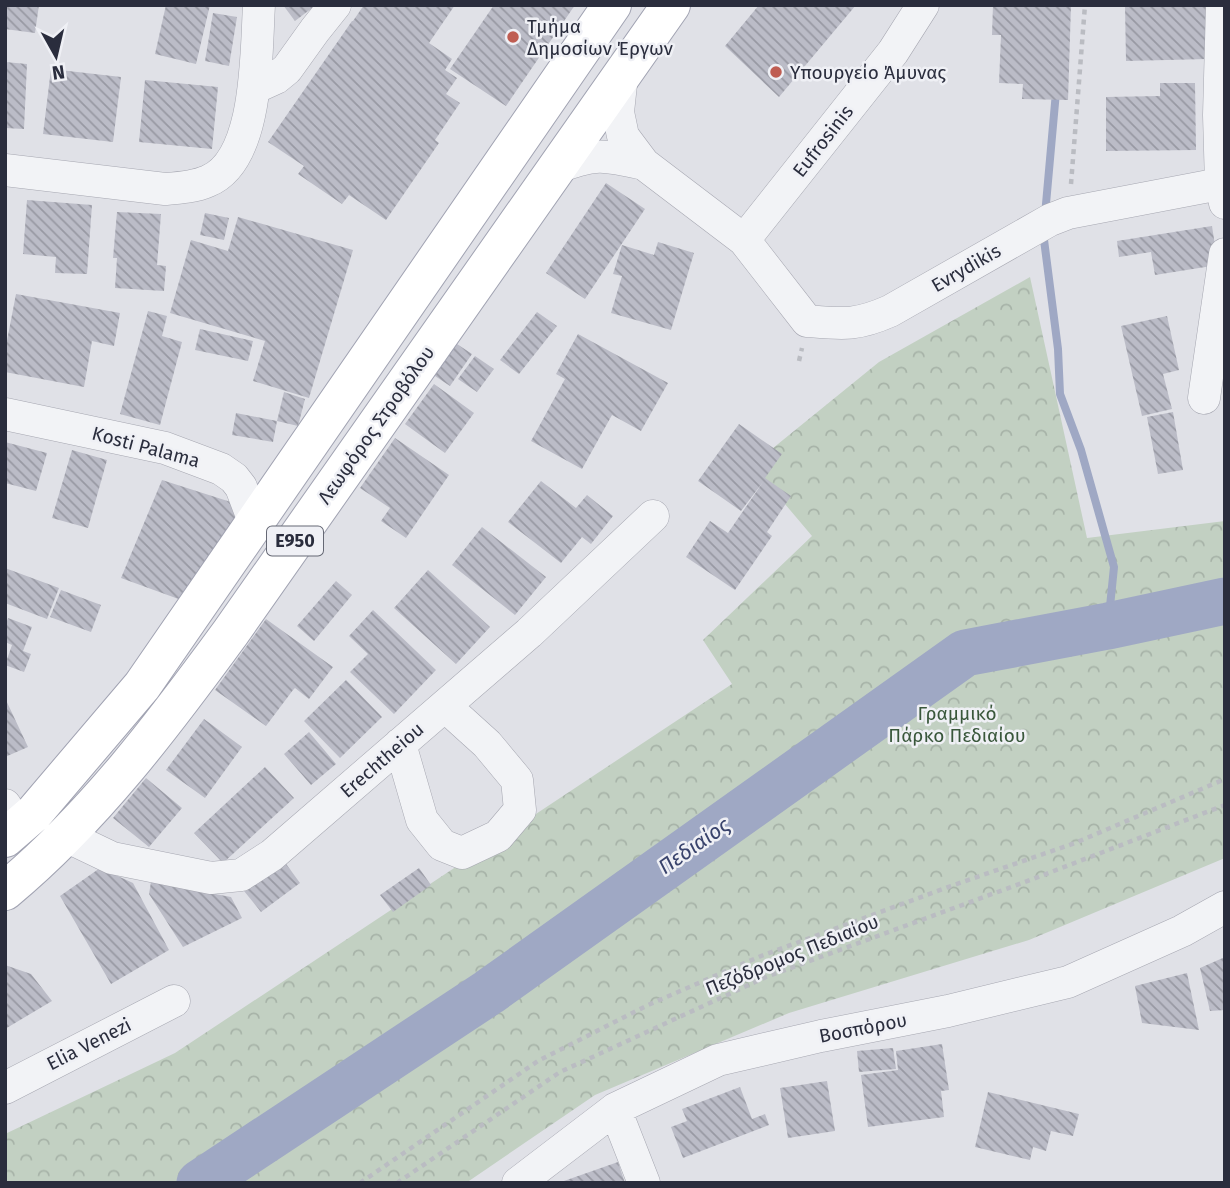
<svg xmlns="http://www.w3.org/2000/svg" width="1230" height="1188" font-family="'Fira Sans',sans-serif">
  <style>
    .park { fill: url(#park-crowns) }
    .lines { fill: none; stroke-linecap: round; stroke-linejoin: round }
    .stream { stroke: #9fa8c4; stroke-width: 8 }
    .river { stroke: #9fa8c4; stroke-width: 47 }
    .building { fill: url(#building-back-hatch) }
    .minor-casing { stroke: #a6a7b1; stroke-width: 33 }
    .major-casing { stroke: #a1a3b2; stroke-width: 40 }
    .path { stroke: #babcc2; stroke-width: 4.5; stroke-dasharray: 5 5; stroke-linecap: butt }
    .minor { stroke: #f2f3f6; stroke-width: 32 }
    .major { stroke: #fff; stroke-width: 38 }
    .poi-dot { fill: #bf5d52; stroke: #eff0f5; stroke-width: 2.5 }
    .labels { text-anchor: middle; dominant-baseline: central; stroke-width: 5; stroke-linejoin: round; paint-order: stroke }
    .shield { fill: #eff0f5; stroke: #656874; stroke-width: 2 }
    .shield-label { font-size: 18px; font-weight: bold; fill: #2a2d3d }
    .poi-label { font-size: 19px; fill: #2a2d3d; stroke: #eff0f5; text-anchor: start }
    .street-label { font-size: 19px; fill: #2a2d3d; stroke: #eff0f5 }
    .park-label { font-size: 19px; fill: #39573b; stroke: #eff0f5 }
    .water-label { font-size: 21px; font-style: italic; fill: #39436c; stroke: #eff0f5 }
  </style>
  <defs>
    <pattern id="park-crowns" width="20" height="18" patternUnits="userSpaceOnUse" patternTransform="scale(1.75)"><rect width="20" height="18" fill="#c2d0c2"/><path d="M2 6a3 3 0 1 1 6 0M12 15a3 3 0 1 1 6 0" fill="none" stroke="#a7b3a8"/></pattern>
    <pattern id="building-back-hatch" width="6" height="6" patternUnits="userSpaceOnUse" patternTransform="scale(1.75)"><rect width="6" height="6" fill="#bbbcc7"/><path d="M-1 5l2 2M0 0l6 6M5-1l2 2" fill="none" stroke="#9899a3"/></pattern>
  </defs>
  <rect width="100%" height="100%" fill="#e0e1e7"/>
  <path class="park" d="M1030 277 1087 538 1225 521V858L1029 940 789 1013 595 1095 466 1183H5V1134L175 1053 732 684 703 640 812 536 752 465 879 362Z"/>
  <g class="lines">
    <path class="stream" d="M1045 215 1056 92
      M1043 232 1058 349 1060 394 1081 450 1114 567 1108 626"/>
    <path class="river" d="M200 1183 489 992 965 653 1108 626 1225 601"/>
  </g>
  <path class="building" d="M5 5H39L35 33 5 29Z
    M166 5H210L196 64 155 54Z
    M283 5H316L295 21Z
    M364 5H455L429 43 452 59 445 70 457 78 446 94 460 103 435 140 439 143 386 220 349 195 342 204 298 174 304 166 268 142 352 21H353Z
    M494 5H575L506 106 450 69Z
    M759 5H856L779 97 725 46Z
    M993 5H1071L1068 100 1022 99 1023 84 999 83 1001 35H992Z
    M1125 5H1207L1208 59 1126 61Z
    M213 13 237 17 229 66 205 61Z
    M5 62 27 64 24 129 5 128Z
    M51 69 121 77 113 142 43 134Z
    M145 80 218 87 212 149 139 142Z
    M1160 83H1195L1196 150 1106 151V97L1160 96Z
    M606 183 645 209 585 299 546 273Z
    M27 200 92 205 87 274 55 273 56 257 23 254Z
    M117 212 161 214 157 265 166 266 164 291 115 288 117 258H113Z
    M205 213 229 218 224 240 200 235Z
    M238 217 353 250 309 398 253 381 265 341 170 313 191 240 228 251Z
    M1212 226 1218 265 1155 275 1151 252 1119 257 1117 241Z
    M658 242 694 253 671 330 611 313 622 276 613 274 622 245 654 255Z
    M16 294 120 313 114 346 92 341 84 387 5 372V351Z
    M148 311 167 316 162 336 182 342 160 425 120 414Z
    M537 312 557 326 519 374 500 360Z
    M1167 316 1179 370 1163 374 1172 409 1142 416 1121 326Z
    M200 329 253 341 248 361 195 350Z
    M578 334 668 383 641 431 612 415 582 469 531 441 565 379 556 374Z
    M454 342 472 354 450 386 432 374Z
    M475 356 494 369 477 392 458 379Z
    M434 384 474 413 445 453 405 424Z
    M284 392 305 399 298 426 277 421Z
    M1173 412 1183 470 1158 474 1147 417Z
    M236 413 277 421 273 442 232 435Z
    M739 424 782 454 765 478 791 496 767 532 772 536 735 590 686 557 710 521 728 533 763 482 741 511 698 481Z
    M395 438 449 475 406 538 381 521 390 508 360 488Z
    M5 442 47 453 36 491 5 483Z
    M72 450 107 460 88 528 52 518Z
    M162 480 237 504 241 530 184 601 121 578Z
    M541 481 576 508 587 495 613 516 591 544 582 537 561 563 508 522Z
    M482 527 546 577 515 615 452 565Z
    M5 568 59 588 47 619 5 603Z
    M428 570 490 627 456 664 394 608Z
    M336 581 352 595 314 641 297 626Z
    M61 590 101 605 91 632 50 617Z
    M373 610 436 670 394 714 350 672 368 654 349 636Z
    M8 618 32 627 23 651 31 654 24 672 5 665 12 645 5 642V627Z
    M266 619 333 667 309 699 295 688 293 690 266 726 215 690Z
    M346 680 382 717 340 758 304 721Z
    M5 698 28 747 5 757Z
    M204 719 242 747 205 798 166 770Z
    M309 732 336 764 311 785 284 754Z
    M265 767 294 798 223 863 194 833Z
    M146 778 182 808 149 847 113 818Z
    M284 861 300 883 261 912 244 891Z
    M100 868 133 883 169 950 111 984 60 896Z
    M419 868 431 885 393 912 380 895Z
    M151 882 231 897 242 918 183 947 149 894Z
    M1225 957V1010L1210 1011 1200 968Z
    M5 965 31 974 52 1001 5 1029Z
    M1187 973 1199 1030 1142 1023 1135 986Z
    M942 1044 949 1090 941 1091 944 1117 868 1127 861 1075 898 1070 896 1051Z
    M893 1048 896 1069 859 1072 857 1051Z
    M827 1081 835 1131 788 1138 780 1088Z
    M740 1087 752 1119 765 1114 769 1125 683 1158 671 1127 687 1121 682 1109Z
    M988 1092 1079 1114 1073 1136 1051 1131 1046 1151 1033 1147 1030 1160 975 1147Z
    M618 1162 625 1183H561V1182Z"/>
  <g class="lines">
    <defs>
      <path id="minor" d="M1222 5 1219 115 1221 184 1225 203
        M622 75 618 112 623 136 644 164 744 240 807 321C843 324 856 326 890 311L1050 220 1068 213 1225 183
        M254 88 276 78 287 69 315 30 335 5
        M556 168C595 152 605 155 644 164
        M5 170 165 189C179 188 195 187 208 181 259 160 256 52 259 5
        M744 240 893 52 923 5
        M1204 398 1225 254
        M5 414 165 448 221 469 234 478 241 487 255 524
        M400 744 422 820 442 845 462 853 498 836 520 810 517 780 487 744 445 706
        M5 805 18 827
        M66 836 112 858 211 878 241 875 272 855 529 633 653 516
        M5 1088 174 1001
        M615 1109 644 1183
        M518 1183 615 1109 718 1060 821 1036 948 1011 1068 982 1182 931 1225 907"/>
      <path id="major" d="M5 838 34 813 142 686 612 5
        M5 891C94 817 163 725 231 632L671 5"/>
    </defs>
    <use href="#minor" class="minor-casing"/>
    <use href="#major" class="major-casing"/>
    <path class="path" d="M1071 184 1085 5
      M799 361 802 348
      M360 1183 538 1061 648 1005 761 956 951 886 1075 843 1225 779
      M397 1183 560 1072 766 977 1033 879 1225 805"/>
    <use href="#minor" class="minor"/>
    <use href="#major" class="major"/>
  </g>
  <g class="poi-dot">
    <circle cx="513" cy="37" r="7"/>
    <circle cx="776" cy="72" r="7"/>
  </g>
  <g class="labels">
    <rect class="shield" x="267" y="526.5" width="56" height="29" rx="5"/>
    <g class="shield-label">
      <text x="295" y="541">E950</text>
    </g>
    <g class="poi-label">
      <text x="527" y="26">Τμήμα<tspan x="527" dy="22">Δημοσίων Έργων</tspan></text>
      <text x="790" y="72">Υπουργείο Άμυνας</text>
    </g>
    <g class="street-label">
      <text transform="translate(823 141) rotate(-52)">Eufrosinis</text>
      <text transform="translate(966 268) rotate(-30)">Evrydikis</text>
      <text transform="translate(376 425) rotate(-55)">Λεωφόρος Στροβόλου</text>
      <text transform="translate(146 447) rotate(15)">Kosti Palama</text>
      <text transform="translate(382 760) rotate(-41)">Erechtheiou</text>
      <text transform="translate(792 955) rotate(-22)">Πεζόδρομος Πεδιαίου</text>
      <text transform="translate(863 1028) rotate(-11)">Βοσπόρου</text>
      <text transform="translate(89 1044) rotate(-27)">Elia Venezi</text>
    </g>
    <g class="park-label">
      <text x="957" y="713">Γραμμικό<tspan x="957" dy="22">Πάρκο Πεδιαίου</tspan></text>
    </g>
    <g class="water-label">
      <text transform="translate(694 846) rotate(-35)">Πεδιαίος</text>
    </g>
  </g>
  <rect width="1230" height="1188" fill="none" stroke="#2a2d3d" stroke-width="14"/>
  <g transform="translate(56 56) rotate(172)" stroke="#eff0f5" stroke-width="5" paint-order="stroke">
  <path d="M0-5L12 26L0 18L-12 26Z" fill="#2a2d3d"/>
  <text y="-10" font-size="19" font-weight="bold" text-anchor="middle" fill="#2a2d3d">N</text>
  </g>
</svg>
